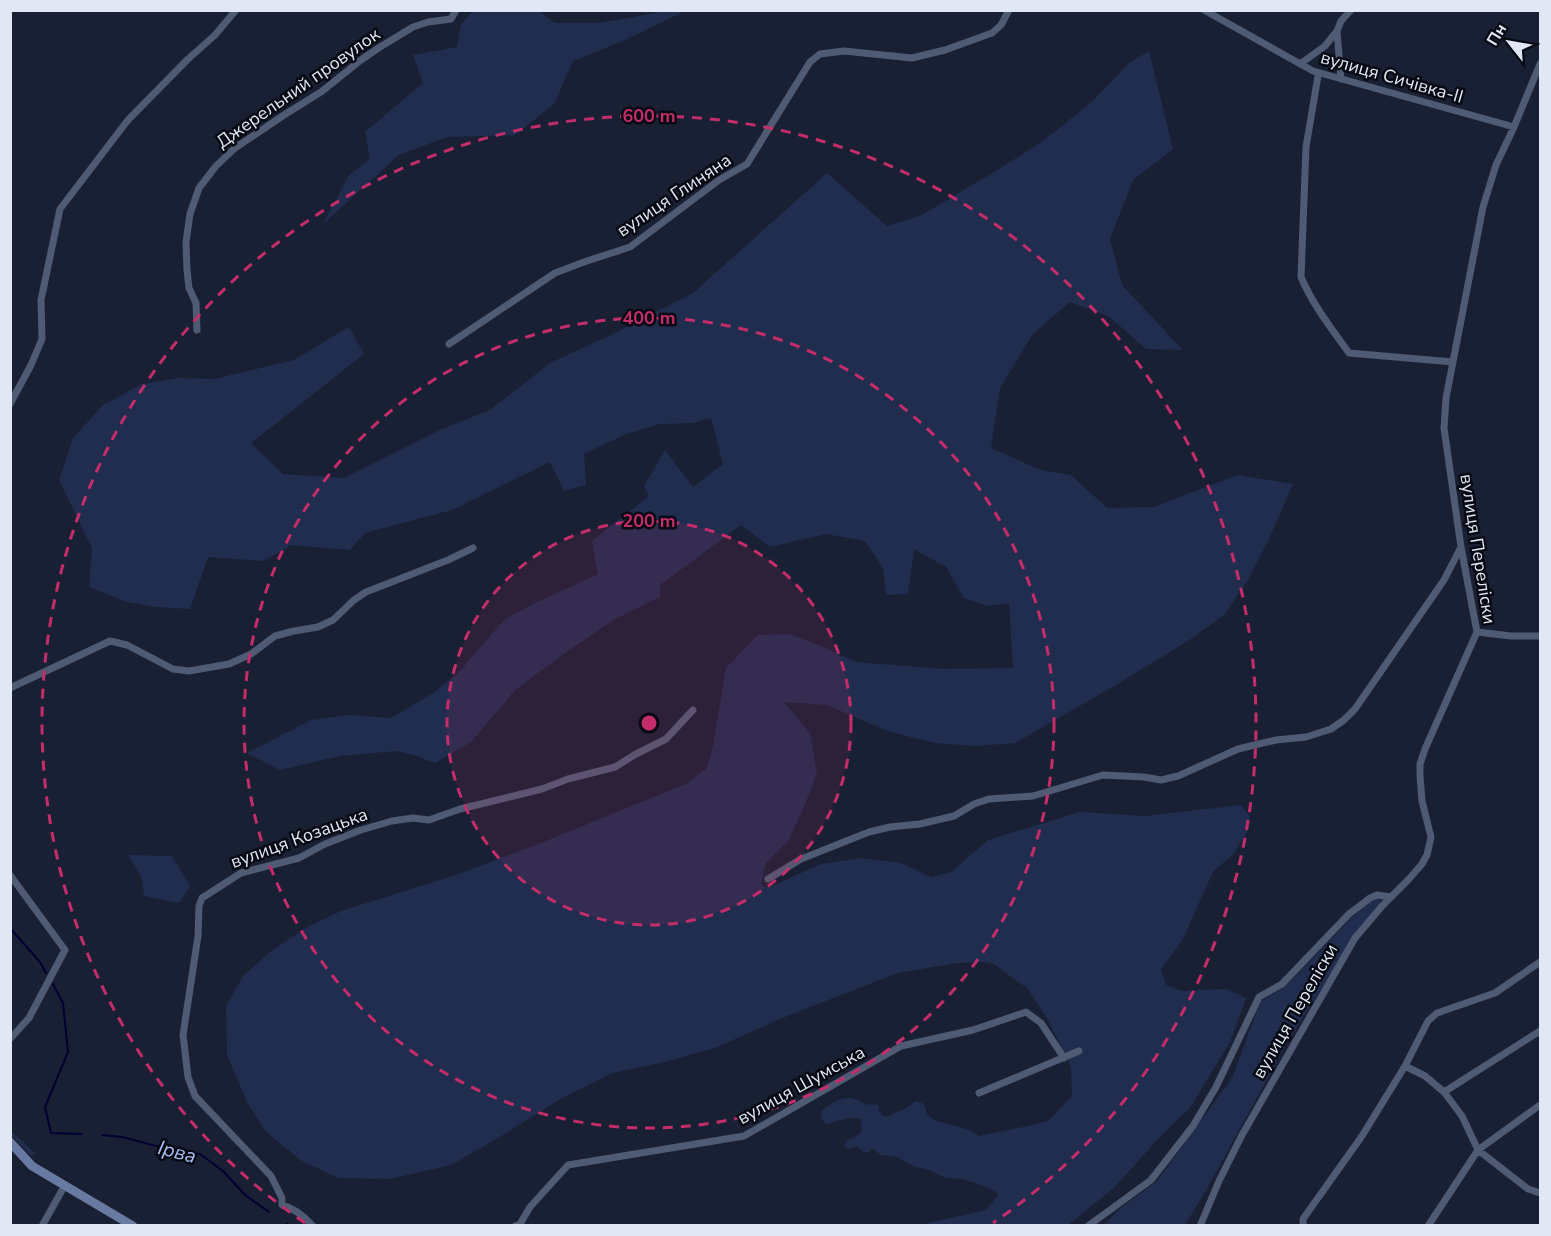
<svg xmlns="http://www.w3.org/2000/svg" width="1551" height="1236" font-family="'Nunito Sans',sans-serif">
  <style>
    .green { fill: #202d4e }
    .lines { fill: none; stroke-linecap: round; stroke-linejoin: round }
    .stream { stroke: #010132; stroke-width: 2 }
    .minor { stroke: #4f5a73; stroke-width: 7 }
    .secondary { stroke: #697aa2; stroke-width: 9 }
    .ring { fill: none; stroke: #c52d6a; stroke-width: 3; stroke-dasharray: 10 8 }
    .labels { text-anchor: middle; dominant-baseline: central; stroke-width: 5; stroke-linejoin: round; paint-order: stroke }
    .street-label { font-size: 18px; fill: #e1e7f4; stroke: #070a12 }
    .water-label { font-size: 20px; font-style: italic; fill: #aac0f3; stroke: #070a12 }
    .centre { fill: #c52d6a; stroke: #070a12; stroke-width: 3 }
    .ring-label { font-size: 18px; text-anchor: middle; font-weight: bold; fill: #c52d6a; stroke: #070a12; stroke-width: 5; stroke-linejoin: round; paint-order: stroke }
  </style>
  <rect width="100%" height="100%" fill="#192033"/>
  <path class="green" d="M473 11H539L555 23H599L661 12H683L625 40 573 61 554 104 515 135 447 137 399 155 323 224 349 175 370 159 365 132 423 83 413 55 457 47 461 24Z
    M1149 51 1173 149 1133 180 1110 239 1122 285 1183 350 1146 349 1110 317 1070 302 1033 334 1000 388 991 448 1041 470 1071 475 1107 508 1154 507 1237 475 1293 484 1268 541 1248 580 1224 615 1188 641 1116 685 1015 743 975 746 935 743 887 731 827 705 784 702 810 733 817 773 804 807 788 841 766 863 761 883 764 887H770L821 864 861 858 901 863 931 877 951 872 988 840 1080 812 1145 816 1241 805 1250 816 1247 832 1234 853 1213 872 1182 941 1161 969 1166 985 1181 991 1226 989 1246 998 1230 1042 1190 1108 1158 1139 1114 1188 1068 1225H919L986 1210 999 1194 989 1188 963 1179 946 1178 929 1170 913 1166 897 1157 881 1155 872 1148 868 1153 863 1152 856 1146 849 1149 844 1146 846 1141 861 1133 862 1119C851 1115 838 1121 827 1124 821 1121 820 1117 821 1111 831 1103 844 1094 857 1100 864 1103 868 1106 876 1104L879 1106V1110L882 1115 886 1117 906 1108 916 1101 924 1104 927 1114 934 1120 970 1130 979 1136 1033 1125 1049 1120 1072 1096 1071 1067 1048 1020 1028 989 994 964 984 962 958 963 897 973 780 1019 715 1048 669 1061 613 1073 562 1098 498 1138 451 1165 390 1179 338 1178 302 1161 266 1132 248 1104 227 1055 226 1006 243 976 270 952 307 927 341 911 453 876 531 847 686 784 707 768 713 746 726 668 758 635 789 634 821 646 856 662 942 669 1013 668 1009 603 988 606 964 598 946 567 914 549 908 594 886 595 883 568 865 541 826 534 770 547 741 525 660 585V597L615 619 558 658 515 690 471 742 435 763 414 755 396 751 340 756 280 770 247 753 311 720 349 715 391 718 433 693 460 671 504 620 535 603 598 574 592 541 649 496 644 486 665 450 693 487 723 464 711 418 693 423 660 424 626 434 584 454 586 485 564 491 550 462 452 510 365 533 350 550 291 545 264 561 208 557 190 609 156 607 127 602 89 587 92 548 59 480 73 438 103 405 142 384 179 378 214 379 294 360 349 327 364 354 251 443 283 474 344 478 440 430 490 410 550 363 613 334 693 293 827 173 887 226 920 216 996 171 1043 141 1093 101 1129 63Z
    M128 855 172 856 190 886 179 903 144 896 142 878Z
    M1380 897V905L1357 932 1288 1041 1208 1187 1185 1225 1103 1226 1120 1209 1157 1181 1232 1078 1260 1002 1287 985 1369 900Z
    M10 1130 35 1153 31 1156 11 1135Z"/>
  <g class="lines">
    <path class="stream" d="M10 928 40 962 46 973
      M53 984 63 1003 68 1052 45 1107 51 1133 82 1134
      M102 1135 122 1137 160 1147 200 1154 223 1171 245 1195 269 1212
      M287 1224 289 1226"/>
    <path class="minor" d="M1204 10 1313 71 1514 127
      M1300 64 1325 46 1337 31
      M1320 73 1318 76 1306 147 1301 277C1313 305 1331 328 1349 353L1453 362
      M1341 79 1337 31 1341 21 1351 10
      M197 330 196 303 189 288 187 270 186 242 190 214 199 188 216 166 235 148 284 115 321 92 361 60 380 47 413 27 428 22 451 19 456 10
      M449 344 555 273 584 262 630 247 719 180 747 164 810 62 820 54 844 51 912 58 945 50 992 33 1001 25 1009 10
      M10 404 31 365 42 339 41 300 60 209 128 120 187 60 215 35 236 10
      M1477 632 1511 636H1540
      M10 688 110 641 127 645 173 669 189 671 229 664 251 654 275 636 294 631 318 627 333 620 354 600 366 592 448 560 473 548
      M10 875 65 950 29 1018 10 1039
      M768 879 801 859 869 832 890 827 920 824 954 816 974 804 989 799 1033 796 1103 775 1144 777 1161 780 1178 776 1238 749 1276 740 1306 737 1331 729 1344 720 1355 709 1444 580 1461 547
      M1405 1066 1425 1076 1444 1092 1462 1116 1478 1150 1528 1189 1540 1193
      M1444 1092 1540 1031
      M979 1093 1079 1051
      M42 1226 65 1185
      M313 1226C304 1216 294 1208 282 1205V1198L271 1176 195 1096 188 1077 183 1035 198 936 199 906 202 898 241 873 299 858 325 844 361 830 392 821 413 818 429 820 460 809 542 789 568 779 615 767 636 754 666 739 693 710
      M515 1226 520 1224 530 1207 568 1165 744 1136 901 1046 973 1030 1026 1012 1041 1023 1064 1058
      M1088 1226 1151 1180 1193 1126 1216 1087 1259 997 1282 984 1349 914 1370 898 1377 895 1391 897
      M1200 1226 1219 1181 1242 1135 1355 938 1383 905 1408 880 1422 864 1427 855 1431 837 1422 801 1420 776V764L1425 749 1477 632 1461 547 1444 428 1446 398 1483 207 1496 165 1514 127 1540 64
      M1303 1226V1219L1362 1136 1405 1066 1428 1021 1437 1013 1495 993 1540 962
      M1428 1226 1478 1150 1540 1105"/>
    <path class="secondary" d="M10 1142 32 1166 133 1226"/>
  </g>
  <circle cx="649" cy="723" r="202" fill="#c52d6a" fill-opacity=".12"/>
  <g class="ring">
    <circle cx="649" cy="723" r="202"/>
    <circle cx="649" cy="723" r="405"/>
    <path d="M305 1223A607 607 0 1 1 993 1223"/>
  </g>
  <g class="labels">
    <g class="street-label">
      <text transform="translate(1392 77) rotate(16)">вулиця Сичівка-II</text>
      <text transform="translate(298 88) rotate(-35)">Джерельний провулок</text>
      <text transform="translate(674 195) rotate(-34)">вулиця Глиняна</text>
      <text transform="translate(1478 549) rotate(81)">вулиця Переліски</text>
      <text transform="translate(299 838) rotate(-20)">вулиця Козацька</text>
      <text transform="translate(1295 1011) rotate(-60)">вулиця Переліски</text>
      <text transform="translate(801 1085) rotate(-29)">вулиця Шумська</text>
    </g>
    <g class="water-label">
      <text transform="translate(177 1152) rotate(14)">Ірва</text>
    </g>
  </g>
  <circle cx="649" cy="723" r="9" class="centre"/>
  <g class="ring-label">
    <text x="649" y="122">600 m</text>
    <text x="649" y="324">400 m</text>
    <text x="649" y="527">200 m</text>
  </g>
  <rect width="1551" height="1236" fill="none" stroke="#e1e7f4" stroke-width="24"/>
  <g transform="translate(1509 42) rotate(301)" stroke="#070a12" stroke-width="4.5" paint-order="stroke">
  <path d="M0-4.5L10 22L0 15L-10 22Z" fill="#e1e7f4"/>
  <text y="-9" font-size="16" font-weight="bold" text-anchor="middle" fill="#e1e7f4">Пн</text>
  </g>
</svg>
